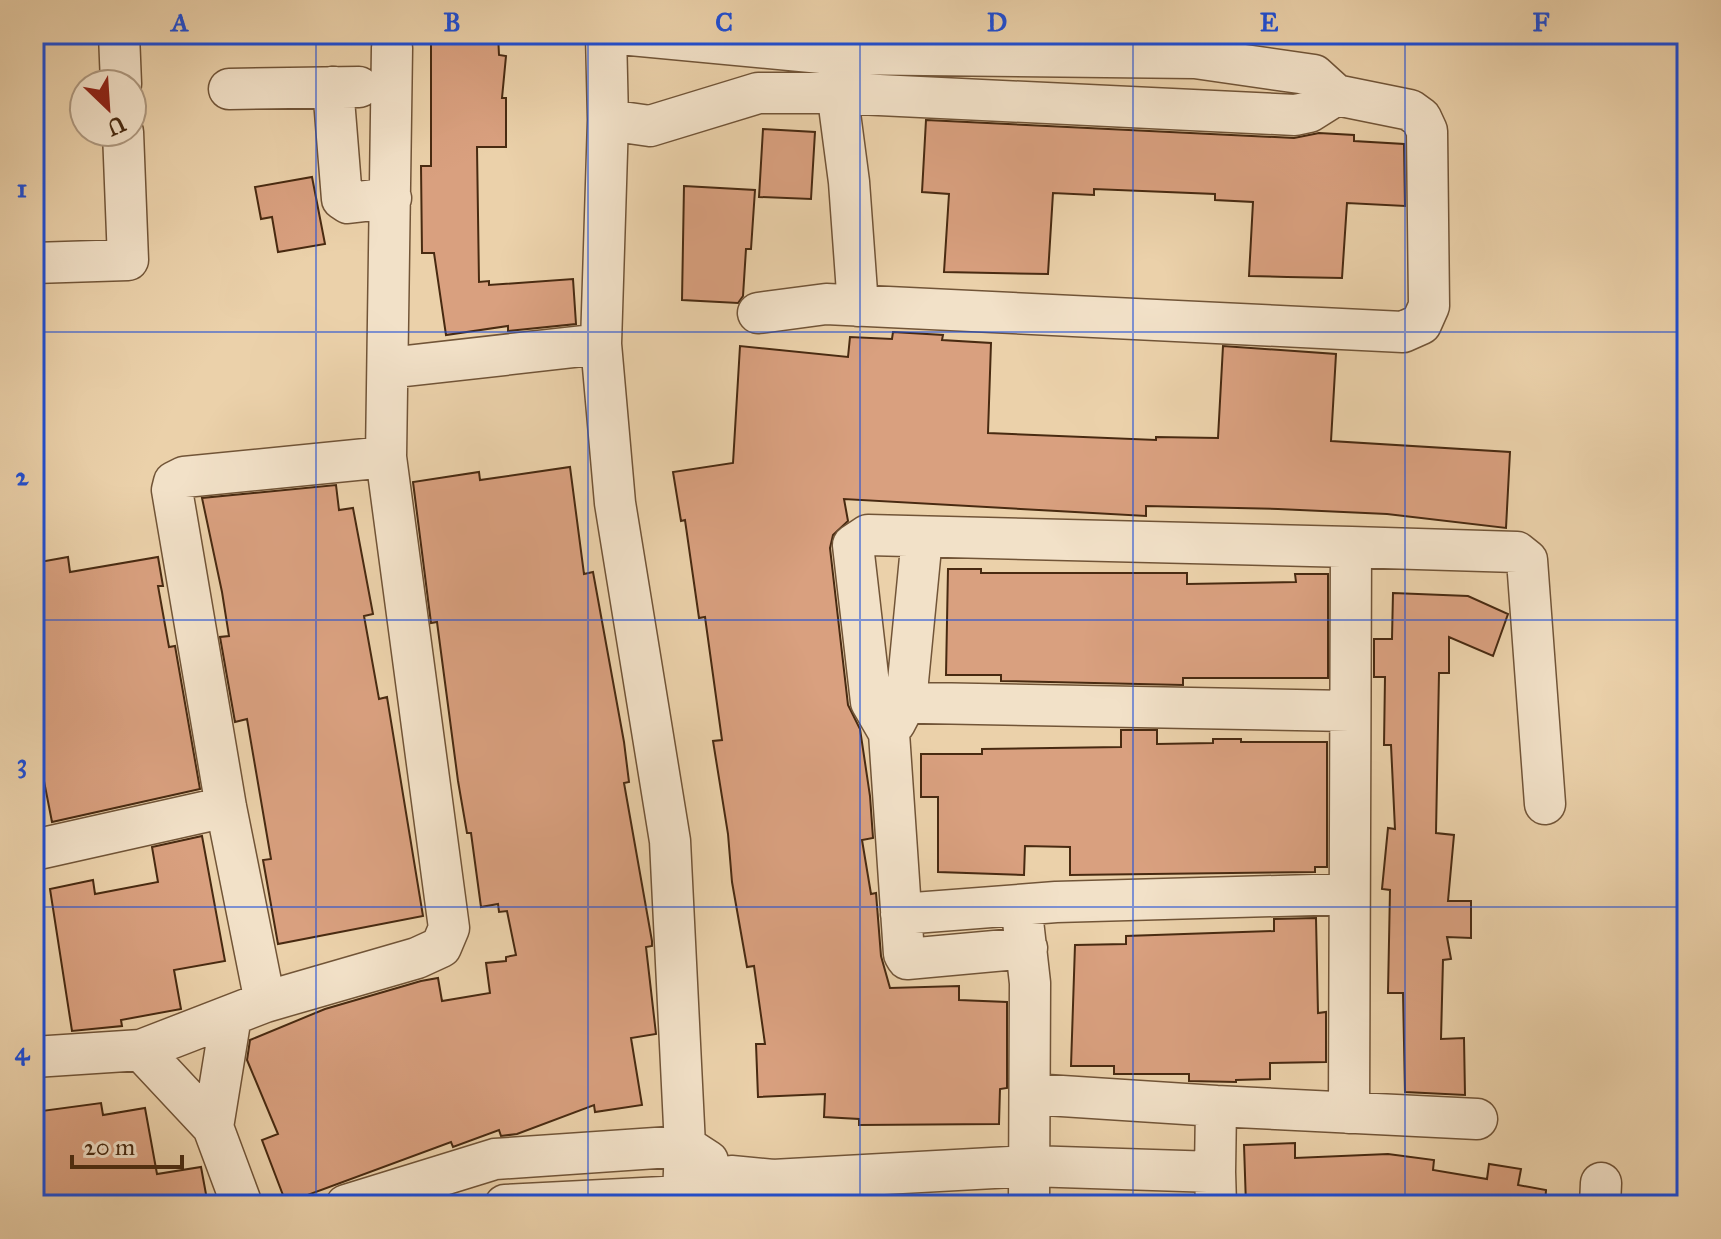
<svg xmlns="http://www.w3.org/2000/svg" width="1721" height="1239" font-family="'IM FELL Great Primer',serif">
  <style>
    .building { fill: #d9a07f; stroke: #482a11; stroke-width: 2 }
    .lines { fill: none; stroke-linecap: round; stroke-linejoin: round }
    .street-casing { stroke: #715437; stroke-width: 43 }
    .street { stroke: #f2e1c8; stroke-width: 40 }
    .grid { fill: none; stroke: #1d4ed8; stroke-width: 2; stroke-opacity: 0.55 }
    .neatline { fill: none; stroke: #1d4ed8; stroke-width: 3 }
    .grid-label { font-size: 26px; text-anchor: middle; font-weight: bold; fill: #1d4ed8 }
  </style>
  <rect width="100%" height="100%" fill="#ebd1aa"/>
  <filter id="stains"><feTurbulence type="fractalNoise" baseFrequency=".0025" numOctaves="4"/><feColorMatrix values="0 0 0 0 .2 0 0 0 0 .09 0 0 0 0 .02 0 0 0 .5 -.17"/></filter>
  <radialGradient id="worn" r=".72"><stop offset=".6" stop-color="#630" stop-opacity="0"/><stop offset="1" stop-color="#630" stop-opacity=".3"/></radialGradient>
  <path class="building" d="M431 34H498L499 55 506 56 502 98H506V147H477L479 282 489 281V285L573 279 576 324 508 331V326L446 335 434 253H422L421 166H431Z
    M926 120 1294 138 1319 133 1354 135V141L1404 144 1405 206 1347 203 1342 278 1287 277 1249 276 1253 202 1215 200V194L1094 189V195L1053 193 1048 274 944 272 949 194 922 192Z
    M763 129 815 132 811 199 759 197Z
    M312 177 325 244 278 252 272 217 261 219 255 187Z
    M684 186 755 190 751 249H746L743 296 738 303 682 300Z
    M893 332 943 335 942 340 991 343 988 433 1156 440V437L1218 438 1223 346 1336 354 1331 441 1510 452 1506 528 1387 514 1278 509 1146 506V516L844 499 848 521 833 535 830 548 848 705 860 729 870 796 873 838 862 840 871 894 876 893 881 956 890 988 959 986V1000L1007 1002V1088L1000 1089 999 1124 859 1125V1119L824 1117 825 1094 758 1097 756 1044H765L754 966 747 967 732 882 728 834 713 741 722 740 705 617 699 618 685 520 681 521 673 472 733 463 740 346 848 357 850 337 892 339Z
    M570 467 584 574 593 572 624 742 629 782 624 783 652 941V946L646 947 656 1034 631 1038 642 1105 595 1112 594 1105 517 1134 501 1136 499 1130 453 1147 451 1142 286 1203 262 1140 278 1134 247 1060 250 1040 325 1009 421 981 438 978 442 1001 490 993 486 963 506 961V957L516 955 507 911 499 912 498 904 481 907 471 833H467L458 781 437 622 431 623 413 482 479 472 480 480Z
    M336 485 339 510 353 508 373 614 364 616 379 699 387 697 423 916 278 944 263 860 271 859 247 719 235 722 220 637 229 636 222 592 202 498Z
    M68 557 70 572 158 557 163 586H158L169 647 175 646 200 789 52 822 43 776 37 777 34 762V563Z
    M948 569H981V573H1187V584L1296 582 1295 574H1328V678H1183V685L1001 681V675H946Z
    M1393 593 1468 596 1508 614 1493 656 1449 637V673H1439L1436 833 1454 835 1448 901H1471V938L1447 937 1451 959 1443 960 1441 1039 1464 1038 1465 1095 1405 1092 1403 993H1388L1390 890 1382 889 1388 828 1395 829 1391 745H1384L1385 677H1374V639H1392Z
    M1121 730H1157V744L1213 743V739H1241V742H1327V867H1315V872L1070 875V847L1025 846 1024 875 938 872V797H921V754H982V749L1121 747Z
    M202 836 225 961 174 970 181 1009 121 1020 122 1026 72 1031 50 889 93 880 95 894 158 882 152 847Z
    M1316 918 1318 1013 1326 1012V1062L1270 1063V1079L1236 1080V1082L1189 1081V1074H1114V1066H1071L1075 945 1126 944V936L1274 931V919Z
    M101 1103 103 1115 145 1108 157 1174 201 1167 208 1205H34V1112Z
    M1295 1143V1158L1388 1154 1434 1160 1433 1170 1487 1179 1489 1164 1521 1169 1518 1185 1546 1190 1545 1205H1246L1244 1145Z"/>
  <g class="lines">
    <defs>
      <path id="street" d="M119 34 121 84
        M606 34 608 120 601 344 615 503 670 841 685 1146 683 1196
        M620 34 832 54 1195 58 1314 75 1336 95 1410 110 1421 118 1427 131 1429 306 1421 324 1403 332 826 304 758 313
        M834 68 849 182 858 306
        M333 87 342 199 348 203 391 198
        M229 89 359 87
        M608 120 650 126 758 93H838L1295 115 1309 112 1336 95
        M34 263 128 260 123 132
        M388 368 601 344
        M871 702 1349 711
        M895 723 906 702 922 537
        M34 850 226 807
        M901 914 1056 902 1348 894
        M1023 921 1030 983 1029 1205
        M1027 948 907 959 904 954 889 733 871 702 853 545 868 535 1351 547
        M265 1002 226 807 172 490 174 482 184 477 386 457
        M141 1050 213 1127 242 1205
        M34 1057 141 1050 265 1002 417 958 441 947 449 928 386 457 392 48
        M1031 1094 1216 1106
        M1349 1113 1351 547 1517 552 1527 560 1545 804
        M213 1127 231 1016
        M1215 1172 1216 1205
        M346 1205 495 1159 685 1146 708 1161
        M505 1205 683 1196 731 1176 773 1180 1029 1166 1215 1172 1216 1106 1477 1119
        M1600 1205 1601 1183"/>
    </defs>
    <use href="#street" class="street-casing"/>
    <use href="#street" class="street"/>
  </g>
  <path class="grid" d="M316 34V1205M588 34V1205M860 34V1205M1133 34V1205M1405 34V1205M34 332H1687M34 620H1687M34 907H1687"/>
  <rect width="1721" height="1239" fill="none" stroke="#ebd1aa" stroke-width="88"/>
  <g transform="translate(108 108) rotate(155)"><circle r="38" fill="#f2e1c8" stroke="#ae987f" stroke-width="2"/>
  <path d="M0-6L14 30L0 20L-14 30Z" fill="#8f2418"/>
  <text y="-12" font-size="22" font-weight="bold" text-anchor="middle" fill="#482a11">U</text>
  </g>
  <path d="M72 1155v12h110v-12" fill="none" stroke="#482a11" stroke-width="4"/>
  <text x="84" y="1155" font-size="24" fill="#482a11" stroke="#f2e1c8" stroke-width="6" paint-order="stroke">20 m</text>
  <rect x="44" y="44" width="1633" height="1151" class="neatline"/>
  <g class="grid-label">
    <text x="180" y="31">A</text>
    <text x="452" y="31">B</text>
    <text x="724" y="31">C</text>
    <text x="997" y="31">D</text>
    <text x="1269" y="31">E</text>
    <text x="1541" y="31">F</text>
    <text x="22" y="197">1</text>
    <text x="22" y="485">2</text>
    <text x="22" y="772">3</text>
    <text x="22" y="1060">4</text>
  </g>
  <rect width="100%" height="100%" filter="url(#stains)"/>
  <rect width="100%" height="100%" fill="url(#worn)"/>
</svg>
